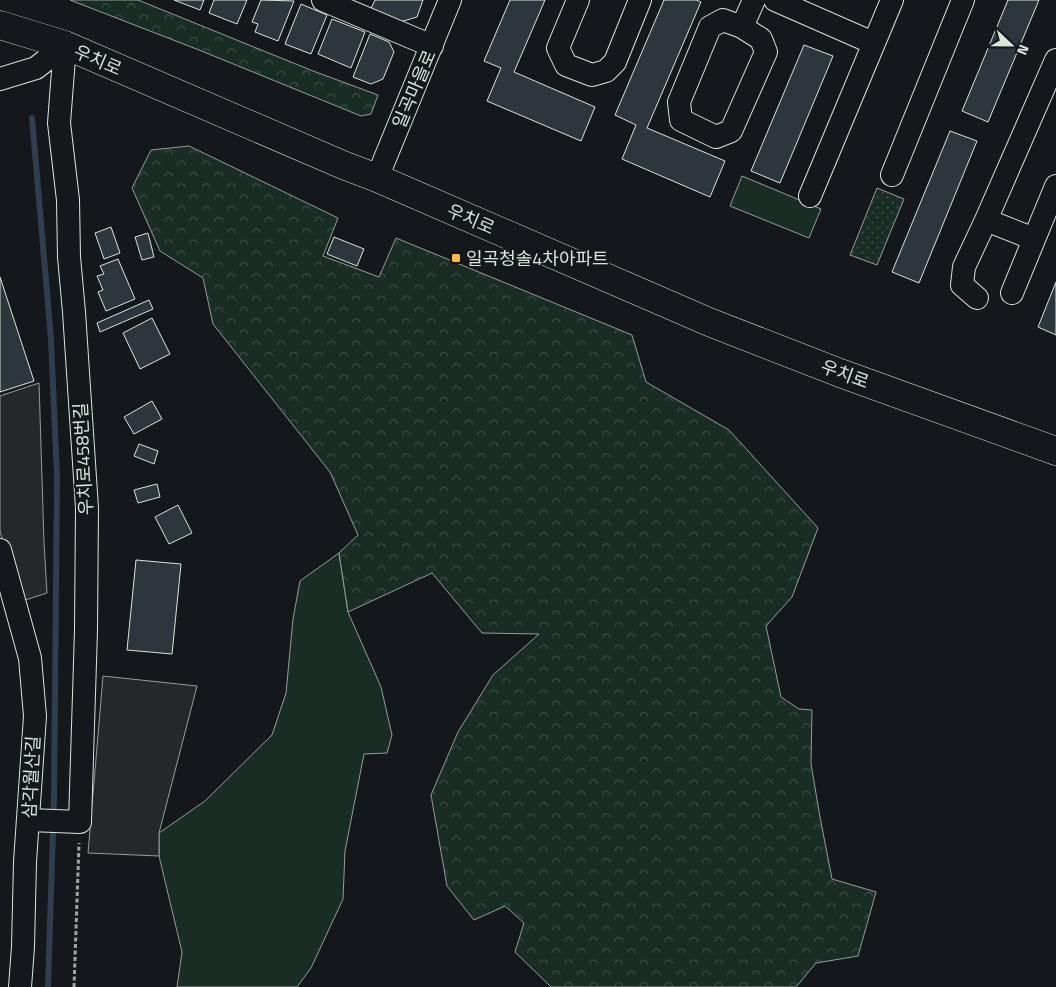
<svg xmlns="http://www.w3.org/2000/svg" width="1056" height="987" font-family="'Titillium Web','Noto Sans KR',sans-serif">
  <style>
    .grass { fill: #1a2d24; stroke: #939e99 }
    .forest { fill: url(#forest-crowns); stroke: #939e99 }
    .park { fill: url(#park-dots); stroke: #939e99 }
    .parking { fill: #24282b; stroke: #939e99 }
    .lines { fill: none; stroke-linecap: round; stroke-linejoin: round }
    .stream { stroke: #2f3f4d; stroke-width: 6 }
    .building { fill: #2c363c; stroke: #d8e6dc }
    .minor-casing { stroke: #d8e6dc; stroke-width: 24 }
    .major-casing { stroke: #d8e6dc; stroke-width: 29 }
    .path { stroke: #9da8a2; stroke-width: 3; stroke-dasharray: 4 2.5; stroke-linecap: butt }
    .minor { stroke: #14181c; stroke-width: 22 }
    .major { stroke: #14181c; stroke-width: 28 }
    .poi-dot { fill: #ffb74d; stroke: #14181c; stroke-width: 2 }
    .labels { text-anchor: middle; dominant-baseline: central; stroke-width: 4; stroke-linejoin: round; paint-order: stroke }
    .street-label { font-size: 18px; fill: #d8e6dc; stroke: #14181c }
    .poi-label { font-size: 18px; fill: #d8e6dc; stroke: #14181c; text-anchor: start }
  </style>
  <defs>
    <pattern id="forest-crowns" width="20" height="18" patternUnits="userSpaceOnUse" patternTransform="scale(1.25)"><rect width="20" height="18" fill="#1a2d24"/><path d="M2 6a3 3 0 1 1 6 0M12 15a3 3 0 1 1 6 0" fill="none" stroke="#3b4b43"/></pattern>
    <pattern id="park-dots" width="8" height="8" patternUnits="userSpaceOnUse" patternTransform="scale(1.25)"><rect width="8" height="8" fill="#1a2d24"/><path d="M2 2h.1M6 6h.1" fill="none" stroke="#3b4b43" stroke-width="1.8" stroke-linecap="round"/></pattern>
  </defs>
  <rect width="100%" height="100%" fill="#14181c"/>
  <path class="grass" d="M742 176 821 209 809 238 730 206Z
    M339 553 348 612 381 687 392 735 387 753 364 754 345 851 343 899 311 968 297 987H177L182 952 159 856V833L205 801 272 735 286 693 293 619 300 581Z"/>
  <path class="forest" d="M70 0H138L313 71 378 95 371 114 361 116 199 50Z
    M189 146 338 218 323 256 379 277 396 238 632 335 646 382 729 430 818 528 792 597 766 626 781 697 799 709 812 710 811 764 820 817 832 879 876 892 858 956 816 963 796 987H551L515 952 524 923 505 906 474 920 447 886 431 795 458 732 493 675 539 634 482 633 432 573 348 612 339 553 358 535 330 472 213 324 203 278 160 251 132 188 151 150Z"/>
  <path class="park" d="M877 188 904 199 877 265 850 255Z"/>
  <path class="parking" d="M39 383 44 543 47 593 19 602 0 531V396Z
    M103 676 197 686 159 833V856L88 853Z"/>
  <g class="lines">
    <path class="stream" d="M32 118 51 339 57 477 54 800 48 987"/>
  </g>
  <path class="building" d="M174 0H204L200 10Z
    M214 0H247L237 24 209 13Z
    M261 0 294 1 278 41 255 32 258 24 252 22Z
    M375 0H423L417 17 400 22 370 11Z
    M510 0H545L514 72 595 107 581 141 487 101 501 68 484 61Z
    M664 0H696L701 2 647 128 725 161 710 197 622 159 636 125 615 115Z
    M1008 0H1039L988 122 962 111Z
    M301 4 327 15 311 54 285 44Z
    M332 19 365 32 351 68 318 54Z
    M370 34 389 42 394 52 383 79 371 84 353 77Z
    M804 45 833 56 780 183 751 171Z
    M950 131 977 141 919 283 892 272Z
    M111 227 120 253 104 259 95 233Z
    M148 233 154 257 142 260 135 237Z
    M334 237 364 249 357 266 327 254Z
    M118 259 135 299 106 311 98 292 103 290 97 276 104 274 100 266Z
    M0 277 34 381 0 392Z
    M1056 282V335L1038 327Z
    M149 300 153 309 100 332 97 323Z
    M152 318 170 354 140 369 123 333Z
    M152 401 162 419 134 434 124 417Z
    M139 444 158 451 154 464 134 456Z
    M157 484 160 497 138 503 134 490Z
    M178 505 192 533 169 544 155 517Z
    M136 560 181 564 172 654 127 650Z"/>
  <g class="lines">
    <defs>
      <path id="minor" d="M323 0 432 46
        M578 0 558 48 566 65 592 75 606 71 615 62 640 0
        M775 0 873 43
        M723 20 742 27 761 39 766 52 731 131 716 137 681 120 679 102 710 27Z
        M742 27 754 0
        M0 79 36 68 65 45
        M892 175 963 0
        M377 178 450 0
        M810 196 892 0
        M986 220 1056 60
        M1012 293 1056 186
        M977 298 962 285 964 267 986 220 1034 239
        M0 550 30 658 35 716 25 862 23 947 20 987
        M29 820 80 822 86 630 87 508 74 312 69 257 68 200 59 123 65 45"/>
      <path id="major" d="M0 25 65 45 343 165 377 178 709 322 840 373 1056 451"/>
    </defs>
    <use href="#minor" class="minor-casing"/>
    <use href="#major" class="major-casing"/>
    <path class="path" d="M74 987 79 843"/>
    <use href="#minor" class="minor"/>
    <use href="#major" class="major"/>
  </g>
  <rect class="poi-dot" x="451" y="253" width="10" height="10" rx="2.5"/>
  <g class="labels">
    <g class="street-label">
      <text transform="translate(98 60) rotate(23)">우치로</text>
      <text transform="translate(414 89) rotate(-67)">일곡마을로</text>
      <text transform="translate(471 219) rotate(23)">우치로</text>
      <text transform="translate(845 374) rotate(20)">우치로</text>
      <text transform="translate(83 459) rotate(-93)">우치로458번길</text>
      <text transform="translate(31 777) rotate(-87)">삼각월산길</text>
    </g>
    <g class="poi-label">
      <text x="466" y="258">일곡청솔4차아파트</text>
    </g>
  </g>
  <g transform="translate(1011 45) rotate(112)" stroke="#14181c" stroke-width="4" paint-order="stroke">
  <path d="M0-4L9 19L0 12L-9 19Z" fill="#d8e6dc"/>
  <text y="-8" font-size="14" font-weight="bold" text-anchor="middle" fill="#d8e6dc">N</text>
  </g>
</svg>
